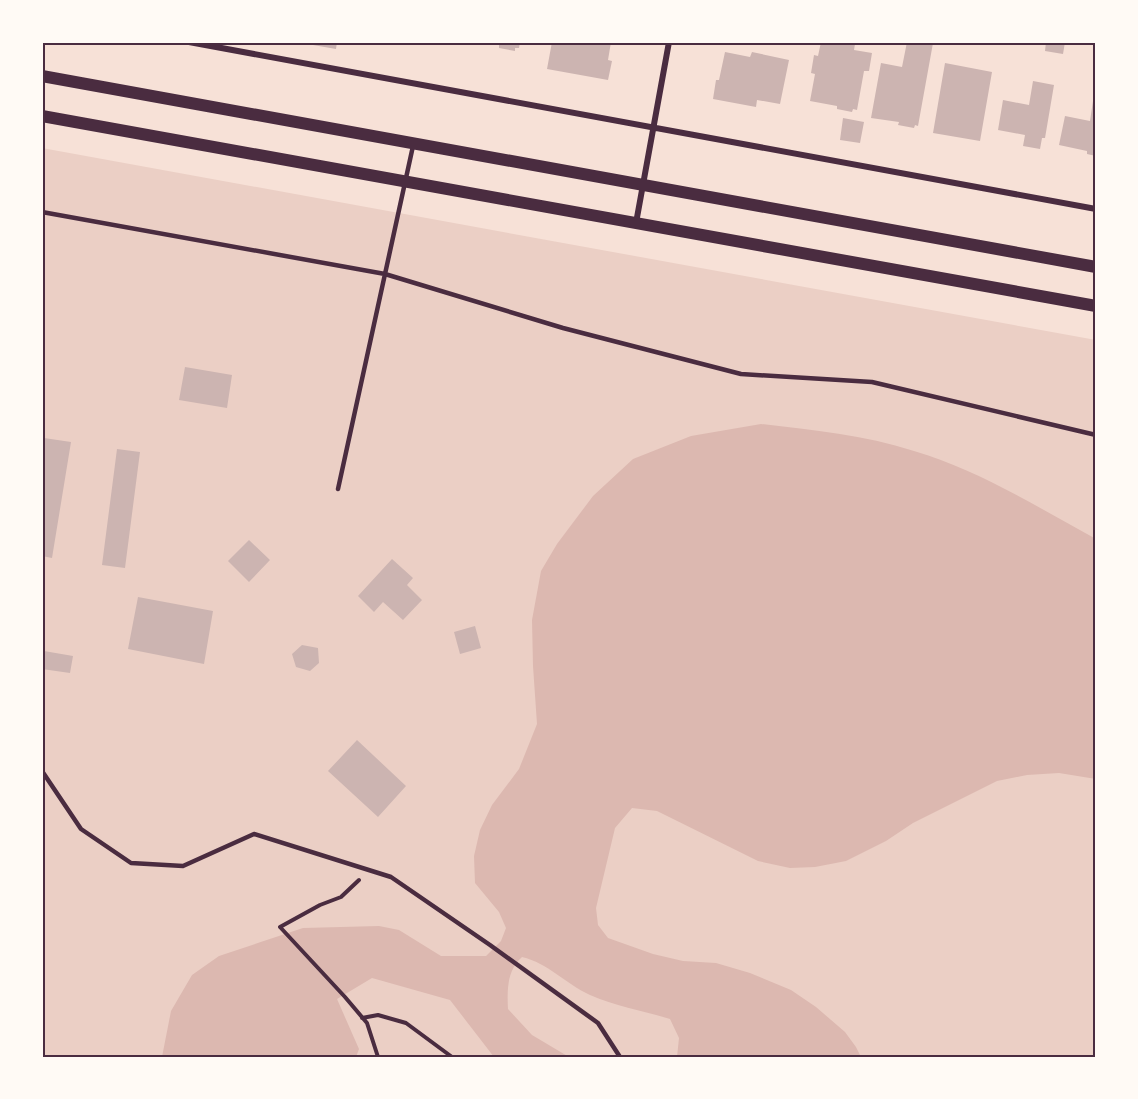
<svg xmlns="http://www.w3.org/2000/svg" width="1138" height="1099" font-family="Jost,sans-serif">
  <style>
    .green { fill: #ebcfc5 }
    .water { fill: #dcb8b0 }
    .building { fill: #ccb4b1 }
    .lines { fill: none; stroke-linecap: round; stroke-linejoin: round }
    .path { stroke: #4a2c40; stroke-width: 4 }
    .service { stroke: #4a2c40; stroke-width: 4.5 }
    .minor { stroke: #4a2c40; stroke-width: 6 }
    .secondary { stroke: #4a2c40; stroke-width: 12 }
    .neatline { fill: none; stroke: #4a2c40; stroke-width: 2 }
  </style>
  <rect width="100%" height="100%" fill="#f7e1d7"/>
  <path class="green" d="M42 148 1096 340V1057H42Z"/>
  <path class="water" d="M761 424C812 430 864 435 914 451 979 470 1037 507 1096 539V779L1059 773 1027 775 997 781 913 823 886 841 846 861 815 867 790 868 758 861 657 811 632 808 615 828 596 908 598 925 608 938 653 954 683 961 716 963 750 973 791 990 816 1007 845 1032 856 1047 861 1057H677L679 1038 670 1019C644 1011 615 1006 590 995 566 984 548 963 522 957 507 970 507 990 508 1009L532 1035 569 1057H494L450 1000 372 978 337 999 359 1049 356 1057H162L171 1011 192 975 219 956 303 928 379 926 399 930 441 956H486L501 941 506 928 499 912 475 883 474 856 480 830 492 805 519 769 537 724 533 666 532 620 541 571 557 544 593 496 633 459 691 436Z"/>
  <path class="building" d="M313 42H337L336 49 313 45Z
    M489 42H520L519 48H515V51L499 48V45Z
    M552 42H611L608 60 612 61 608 80 547 69Z
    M821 42 855 44 854 50 872 53 869 71H864L857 110 853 109 852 112 837 109V106L810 101 815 74 811 73 814 55 818 56Z
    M907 42 933 43 918 126 915 125 914 128 898 125 899 122 871 118 881 63 902 67Z
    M1046 42H1065L1063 54 1045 51Z
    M725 52 750 57 752 52 789 60 780 104 757 100 756 107 713 99 716 80H719Z
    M945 63 992 72 980 141 933 133Z
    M1033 81 1054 85 1045 138H1042L1040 149 1023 146 1025 135 998 130 1003 100 1029 105Z
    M1093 101 1096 102V156L1087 154V151L1059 145 1065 116 1090 121Z
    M843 118 864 122 860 143 840 140Z
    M185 367 232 375 227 408 179 400Z
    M44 438 71 442 52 558 42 556V453Z
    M117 449 140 452 125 568 102 565Z
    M249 540 270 560 249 582 228 561Z
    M392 559 413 578 407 585 422 600 403 620 383 602 374 612 358 596Z
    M138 597 213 611 204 664 128 649Z
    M475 626 481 648 460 654 454 632Z
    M302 645 318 648 319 663 310 671 296 667 292 654Z
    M44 651 73 656 70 673 42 669Z
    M357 740 406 786 378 817 328 771Z"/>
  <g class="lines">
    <path class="path" d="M359 880 341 897 320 905 280 927 345 997 367 1023 378 1057
      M362 1018 378 1015 406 1023 452 1057"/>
    <path class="service" d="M42 212 385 274 563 328 741 374 872 382 1096 435
      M338 489 413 146
      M42 771 81 829 131 863 183 866 254 834 391 877 490 945 598 1023 620 1057"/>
    <path class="minor" d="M189 42 1096 209
      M636 223 669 42"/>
    <path class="secondary" d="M42 76 1096 267
      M42 116 1096 306"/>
  </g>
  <rect width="1138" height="1099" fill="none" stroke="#fffaf5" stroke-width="87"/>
  <rect x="44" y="44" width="1050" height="1012" class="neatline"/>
</svg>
